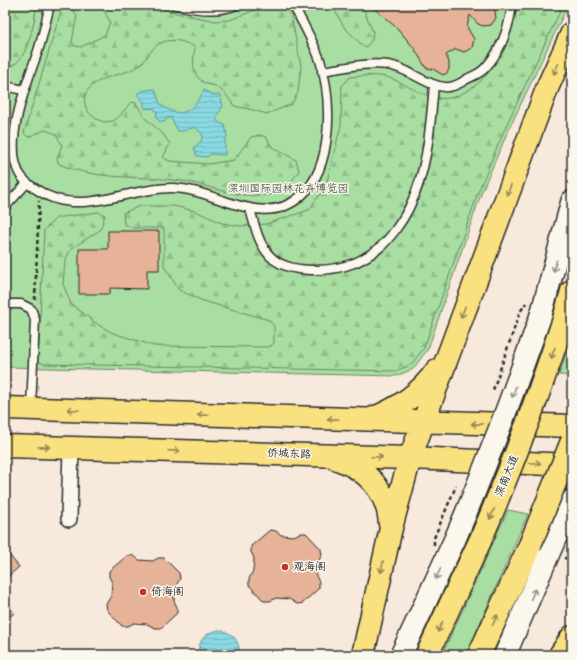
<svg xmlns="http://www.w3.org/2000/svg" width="577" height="660" font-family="Kalam,'LXGW WenKai TC',sans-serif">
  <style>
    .green { fill: #a8dea1; stroke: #6a8466 }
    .forest { fill: url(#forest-firs); stroke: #6a8466 }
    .water { fill: url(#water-rules); stroke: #639399 }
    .building { fill: #e6b398; stroke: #2b2b2b }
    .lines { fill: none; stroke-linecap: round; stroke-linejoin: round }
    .service-casing { stroke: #2b2b2b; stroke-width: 11 }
    .minor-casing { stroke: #2b2b2b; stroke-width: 18 }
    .secondary-casing { stroke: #2b2b2b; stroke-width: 24 }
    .primary-casing { stroke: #2b2b2b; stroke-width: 25 }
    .path { stroke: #2b2b2b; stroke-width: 2.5; stroke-dasharray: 4 3; stroke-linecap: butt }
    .service { stroke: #fbf7ec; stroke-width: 8 }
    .minor { stroke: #fbf7ec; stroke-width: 15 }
    .secondary { stroke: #fbf7ec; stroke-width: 21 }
    .primary { stroke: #fae180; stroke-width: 22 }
    .secondary-bridge-casing { stroke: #2b2b2b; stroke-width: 24; stroke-linecap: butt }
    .primary-bridge-casing { stroke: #2b2b2b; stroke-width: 25; stroke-linecap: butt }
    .secondary-bridge { stroke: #fbf7ec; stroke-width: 21 }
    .primary-bridge { stroke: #fae180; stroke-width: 22 }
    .oneway { stroke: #928656 }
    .oneway2 { stroke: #93918c }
    .poi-dot { fill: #c8321e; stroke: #fbf7ec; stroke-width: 1.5 }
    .labels { text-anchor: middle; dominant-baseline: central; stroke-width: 3; stroke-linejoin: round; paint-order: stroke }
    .park-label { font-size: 11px; fill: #4a5848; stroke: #fbf7ec }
    .street-label { font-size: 11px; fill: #2b2b2b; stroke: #fbf7ec }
    .poi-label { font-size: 11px; fill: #2b2b2b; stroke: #fbf7ec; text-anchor: start }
  </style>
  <defs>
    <pattern id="forest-firs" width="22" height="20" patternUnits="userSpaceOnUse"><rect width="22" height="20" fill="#a8dea1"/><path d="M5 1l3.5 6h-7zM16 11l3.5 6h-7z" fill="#91bf8b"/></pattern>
    <pattern id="water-rules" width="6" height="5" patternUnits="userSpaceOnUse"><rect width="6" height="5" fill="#89d9e3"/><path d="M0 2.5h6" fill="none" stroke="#76bac3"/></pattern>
  </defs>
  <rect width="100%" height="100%" fill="#f7e9db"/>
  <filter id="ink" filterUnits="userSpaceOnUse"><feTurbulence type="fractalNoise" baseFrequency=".025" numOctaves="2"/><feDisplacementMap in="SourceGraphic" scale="8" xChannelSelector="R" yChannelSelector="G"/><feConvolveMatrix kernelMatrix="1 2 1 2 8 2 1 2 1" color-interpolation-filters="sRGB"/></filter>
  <g filter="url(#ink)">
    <path class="green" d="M5 5H568L509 129 482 191 428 349 413 369 396 376 5 367Z
      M572 336V376L559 375Z
      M508 510 528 514 466 655H442Z"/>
    <path class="forest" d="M8 5H37C34 21 27 70 5 66V22Z
      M69 5 77 15 72 42 75 46 81 47 105 35 110 22 101 5H152L176 13 216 21 230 20 267 5 281 6 291 15 301 66 298 92 292 104 267 114 249 109 234 106C229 98 223 90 215 86 211 84 206 85 203 82 191 74 193 60 195 47 185 42 175 38 163 42 150 46 148 61 137 67 122 76 95 76 86 93 79 108 97 126 112 121 120 119 125 108 131 102L136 103 145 118 163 134 170 144 163 157 169 161 209 164 234 160 251 137 260 135 266 137 272 147 296 160 299 171C290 184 281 194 266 195 236 199 210 185 182 181 140 175 98 181 59 164L57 159 62 145 56 134 45 130 28 137 24 133 61 11Z
      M332 5H362L373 32 372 40 365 48 344 27Z
      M517 5H563L506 126 479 190 424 348 411 365 395 371 45 364 38 362 44 230 56 218 98 212 105 215 100 230 71 249 65 261 63 284 71 304 100 326 113 333 154 346 269 347 274 343V326L269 320 203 301 179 290 164 266V228H133L124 224 123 213 140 206H174L195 211 222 223 240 226 266 224 309 210 326 185 341 125 342 86 350 77C363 76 377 74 390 78 406 84 420 95 437 98 447 100 455 97 463 93 497 76 509 40 517 5Z"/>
    <path class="water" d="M155 89 160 104C181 121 194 111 204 90L213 95H220L223 106 216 118 219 123 225 125 227 136 225 140V155L211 154 207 157 197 156 194 148 201 141 203 135 195 127 183 131H178L171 118H167L164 122 159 121 156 117 157 112 153 108 146 109 144 107V102L137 94 141 91Z
      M219 630C232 632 241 641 239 655H199C197 641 206 632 219 630Z"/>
    <path class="building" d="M374 5H494L496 18 491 25 483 26 478 24 470 15 467 27 474 39 472 48 464 52 456 49 446 55 449 62V69L447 73 443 75 433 69 426 68 414 48 398 29 376 10Z
      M108 231H159V270H147V289L110 288V294H79V249H108Z
      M270 530 276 531 281 535 294 536 300 533H306L321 549 322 555 317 563 316 576 319 582V588L303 603 297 604 289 599 276 598 270 601H264L249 585V579L253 571 254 558 251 552V546Z
      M5 550 19 567 6 578 9 590 5 599Z
      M128 555 134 556 139 560 153 561 158 558H164L179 573 180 579 175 587 174 601 177 607V613L161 628H155L147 624 134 623 128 626H122L107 610 106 604 111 596 112 582 109 577V571Z
      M5 602 14 613 5 621Z"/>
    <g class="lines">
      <defs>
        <path id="service" d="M50 5C46 20 43 36 38 51 27 83 3 141 19 173 23 180 29 185 36 189 77 219 126 188 171 188 215 188 261 231 301 196 334 167 332 99 320 60 313 41 303 23 293 5
          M175 5C193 9 219 13 236 5
          M322 71C343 68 367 62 388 65 409 68 424 85 445 87 452 88 461 83 467 79 473 76 481 73 485 68 501 51 509 28 512 5
          M5 86 24 90
          M5 207 27 183
          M250 209C255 226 258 243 270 256 288 275 332 272 354 263 362 260 371 254 378 249 390 239 402 222 409 208 428 169 430 128 434 85
          M5 304H21L31 309 35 319 31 408"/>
        <path id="minor" d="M69 519 71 448"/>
        <path id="secondary" d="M541 315 572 201
          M401 655 455 539
          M505 655 572 500"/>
        <path id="primary" d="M565 316 572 291
          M5 408 572 426
          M371 419C398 409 420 394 437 370
          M5 446 410 458 572 465
          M335 458C366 468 388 491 390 524
          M363 655 391 528 410 458 548 86 572 33
          M427 655 480 541
          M479 655 530 545
          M560 655 572 637"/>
      </defs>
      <use href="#service" class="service-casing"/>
      <use href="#minor" class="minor-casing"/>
      <use href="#secondary" class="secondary-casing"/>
      <use href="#primary" class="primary-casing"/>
      <path class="path" d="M35 300 39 201
        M493 390 520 312 526 303
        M434 545V538L456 486
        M564 558 572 559"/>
      <use href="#service" class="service"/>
      <use href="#minor" class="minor"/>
      <use href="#secondary" class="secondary"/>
      <use href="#primary" class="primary"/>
      <defs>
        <path id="secondary-bridge" d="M455 539C487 465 514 391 541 315"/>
        <path id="primary-bridge" d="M480 541C512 467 540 392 565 316
          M530 545 572 441"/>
      </defs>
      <use href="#secondary-bridge" class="secondary-bridge-casing"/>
      <use href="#primary-bridge" class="primary-bridge-casing"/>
      <use href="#secondary-bridge" class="secondary-bridge"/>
      <use href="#primary-bridge" class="primary-bridge"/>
    </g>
    <defs><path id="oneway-shaft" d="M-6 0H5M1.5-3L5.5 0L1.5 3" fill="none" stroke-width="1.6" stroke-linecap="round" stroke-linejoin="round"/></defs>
    <g class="oneway">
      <use href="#oneway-shaft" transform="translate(556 69) rotate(114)"/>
      <use href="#oneway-shaft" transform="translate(509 190) rotate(111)"/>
      <use href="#oneway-shaft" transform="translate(463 312) rotate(111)"/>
      <use href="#oneway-shaft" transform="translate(553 353) rotate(108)"/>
      <use href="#oneway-shaft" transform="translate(73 410) rotate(-178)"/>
      <use href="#oneway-shaft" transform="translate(203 415) rotate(-178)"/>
      <use href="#oneway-shaft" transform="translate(333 419) rotate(-178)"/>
      <use href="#oneway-shaft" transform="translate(477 424) rotate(-179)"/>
      <use href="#oneway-shaft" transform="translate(44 447) rotate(2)"/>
      <use href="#oneway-shaft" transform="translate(174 451) rotate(2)"/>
      <use href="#oneway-shaft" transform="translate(377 457) rotate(2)"/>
      <use href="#oneway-shaft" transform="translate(535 463) rotate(3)"/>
      <use href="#oneway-shaft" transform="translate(492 514) rotate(114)"/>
      <use href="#oneway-shaft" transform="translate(382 567) rotate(102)"/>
      <use href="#oneway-shaft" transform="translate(495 620) rotate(-65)"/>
      <use href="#oneway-shaft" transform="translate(440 627) rotate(115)"/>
    </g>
    <g class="oneway2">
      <use href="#oneway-shaft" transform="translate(555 266) rotate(106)"/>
      <use href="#oneway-shaft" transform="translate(514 392) rotate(109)"/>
      <use href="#oneway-shaft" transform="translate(438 574) rotate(115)"/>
      <use href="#oneway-shaft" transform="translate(533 594) rotate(-67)"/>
    </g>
  </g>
  <g class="poi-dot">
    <circle cx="285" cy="567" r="4"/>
    <circle cx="143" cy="592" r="4"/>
  </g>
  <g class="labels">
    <g class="park-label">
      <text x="288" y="189">深圳国际园林花卉博览园</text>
    </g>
    <g class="street-label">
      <text transform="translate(289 454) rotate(2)">侨城东路</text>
      <text transform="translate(507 476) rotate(-68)">深南大道</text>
    </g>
    <g class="poi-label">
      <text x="293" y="567">观海阁</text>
      <text x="151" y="592">倚海阁</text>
    </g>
  </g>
  <rect width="577" height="660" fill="none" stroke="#fbf7ec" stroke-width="20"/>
  <rect x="10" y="10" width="557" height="640" fill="none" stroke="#2b2b2b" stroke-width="1.5" filter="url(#ink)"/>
</svg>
